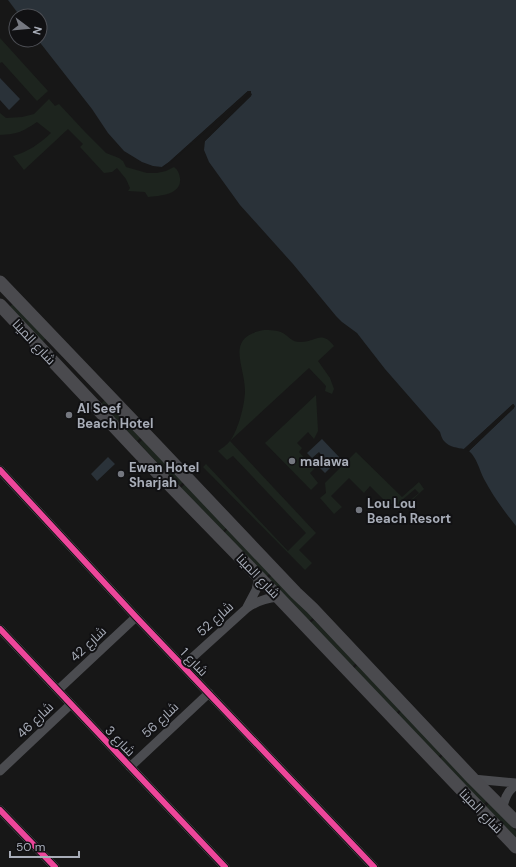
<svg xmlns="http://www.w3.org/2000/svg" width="516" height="867" font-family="'DM Sans',Cairo,sans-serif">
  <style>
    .green { fill: #1d241e; fill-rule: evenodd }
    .water { fill: #2a3239 }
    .pier { fill: #171717 }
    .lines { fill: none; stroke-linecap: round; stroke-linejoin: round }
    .minor { stroke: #4b4c50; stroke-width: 9 }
    .secondary { stroke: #4a4a4e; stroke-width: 13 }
    .cycleway-casing { stroke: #111113; stroke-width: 8 }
    .cycleway { stroke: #ed469a; stroke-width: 6 }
    .poi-dot { fill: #757880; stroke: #111113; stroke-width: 1.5 }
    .labels { text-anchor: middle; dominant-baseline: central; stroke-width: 4; stroke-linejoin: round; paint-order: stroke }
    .street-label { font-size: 13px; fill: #a8adb8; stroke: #111113 }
    .poi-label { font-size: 13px; font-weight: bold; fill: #a8adb8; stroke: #111113; text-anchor: start }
  </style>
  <rect width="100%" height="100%" fill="#171717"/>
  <path class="green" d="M0 38 48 91 37 101 2 62 0 63Z
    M49 99 55 106 59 104 86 133 106 153 119 158 123 161 126 167 147 173H157L166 171 174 167C178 170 179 173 180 178 182 195 160 196 148 197L145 192 128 191 130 188 126 179 117 168 112 172 104 173 80 147 83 144 68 129 24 170 13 156C28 152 39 144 51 133L37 122C22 132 18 134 0 135V113L6 118 22 117 34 114Z
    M13 304 46 338 42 342 9 307Z
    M264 330C270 330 277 330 283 333 289 337 292 342 300 342 315 343 321 329 334 346L318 361 330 378 334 389 332 394 325 391 326 386 309 368 230 441 316 533 299 550 312 563 305 570 203 467 206 464 288 551 306 533 233 456 227 460 218 451C222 448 227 445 230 441 238 431 245 404 245 391 245 365 224 337 264 330Z
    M316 395 318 431 314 439 308 432 297 443 302 448 299 452 314 469 310 473 318 483 311 490 265 443Z
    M105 400 141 437 137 441 101 404Z
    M143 439 183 482 179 486 139 443Z
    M356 452 402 497 419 482 424 489 404 508 402 506 399 508 396 505 394 507 388 500 386 502 370 486 364 493 349 478 331 496 342 507 334 514 320 498 326 493 325 483ZM415 489 419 493 406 504 402 500Z
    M185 484 227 527 223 531 181 488Z
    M228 529 270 573 266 577 224 533Z
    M272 575 313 618 309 621 268 579Z
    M314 620 356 663 352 667 310 623Z
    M357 665 400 709 396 713 354 669Z
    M401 711 442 753 438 757 398 715Z
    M443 755 487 801 483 805 440 759Z
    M489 803 516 831V839L486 807Z"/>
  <path class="water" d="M8 0H516V526C504 511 493 496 484 479 479 469 477 458 469 451L514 408V404L512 405 464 449C458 448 449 447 444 441 442 439 441 435 440 432L385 369 357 333 342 322 336 316 293 264 240 205 209 162 204 150 205 141 251 96 252 94 248 91 169 162 162 167 153 166 142 162 124 151 108 133 92 109 38 40H40V16H20Z
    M0 78 20 99 9 110 0 100Z
    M322 439 340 458 325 473 317 465 324 458 319 452 312 458 307 453Z
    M108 457 115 464 97 481 91 474Z"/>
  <path class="pier" d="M248 91H251V96L205 141 203 143 204 140 249 95 250 93 170 163 162 168 159 169 157 167H162L169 162Z
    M513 404 515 406 514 408 469 451 467 450 505 414 466 450 464 449Z"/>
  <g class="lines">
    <path class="minor" d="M0 470 136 617 374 867
      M247 607 256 590 259 577
      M0 629 225 867
      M183 666 247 608C257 601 266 598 278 597
      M58 690 136 617
      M130 767 209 693
      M0 771 71 704
      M473 779 516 783
      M503 809C504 799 507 791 516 785
      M0 810 55 867"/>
    <path class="secondary" d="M0 282C99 385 198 489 296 593L312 608 473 779 516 822
      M0 305 155 470 259 577 516 847"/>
    <defs>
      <path id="cycleway" d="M0 470 136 617 374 867
        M0 629 225 867
        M0 810 55 867"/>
    </defs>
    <use href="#cycleway" class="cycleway-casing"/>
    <use href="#cycleway" class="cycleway"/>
  </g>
  <g class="poi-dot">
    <circle cx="69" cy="415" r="4"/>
    <circle cx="292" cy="461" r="4"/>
    <circle cx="121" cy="474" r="4"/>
    <circle cx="359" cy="510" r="4"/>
  </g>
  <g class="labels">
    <g class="street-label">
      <text transform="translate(34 342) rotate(47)">شارع المينا</text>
      <text transform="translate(258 576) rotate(46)">شارع المينا</text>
      <text transform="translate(215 619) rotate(-42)">شارع 52</text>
      <text transform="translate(88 644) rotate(-43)">شارع 42</text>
      <text transform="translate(194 662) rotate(46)">شارع 1</text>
      <text transform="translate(35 720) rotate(-44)">شارع 46</text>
      <text transform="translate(160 720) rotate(-43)">شارع 56</text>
      <text transform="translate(120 741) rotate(46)">شارع 3</text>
      <text transform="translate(481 811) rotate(46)">شارع المينا</text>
    </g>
    <g class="poi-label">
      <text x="77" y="408">Al Seef<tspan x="77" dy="15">Beach Hotel</tspan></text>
      <text x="300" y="461">malawa</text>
      <text x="129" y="467">Ewan Hotel<tspan x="129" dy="15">Sharjah</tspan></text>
      <text x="367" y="503">Lou Lou<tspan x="367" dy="15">Beach Resort</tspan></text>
    </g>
  </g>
  <g transform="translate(28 28) rotate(106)"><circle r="19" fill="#111113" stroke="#4d4f55"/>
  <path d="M0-3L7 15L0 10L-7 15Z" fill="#757880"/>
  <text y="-6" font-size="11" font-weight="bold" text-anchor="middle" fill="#a8adb8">N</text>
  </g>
  <path d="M10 851v6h69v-6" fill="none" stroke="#a8adb8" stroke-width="2"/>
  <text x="16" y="851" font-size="12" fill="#a8adb8" stroke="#111113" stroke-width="3" paint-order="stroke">50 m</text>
</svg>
